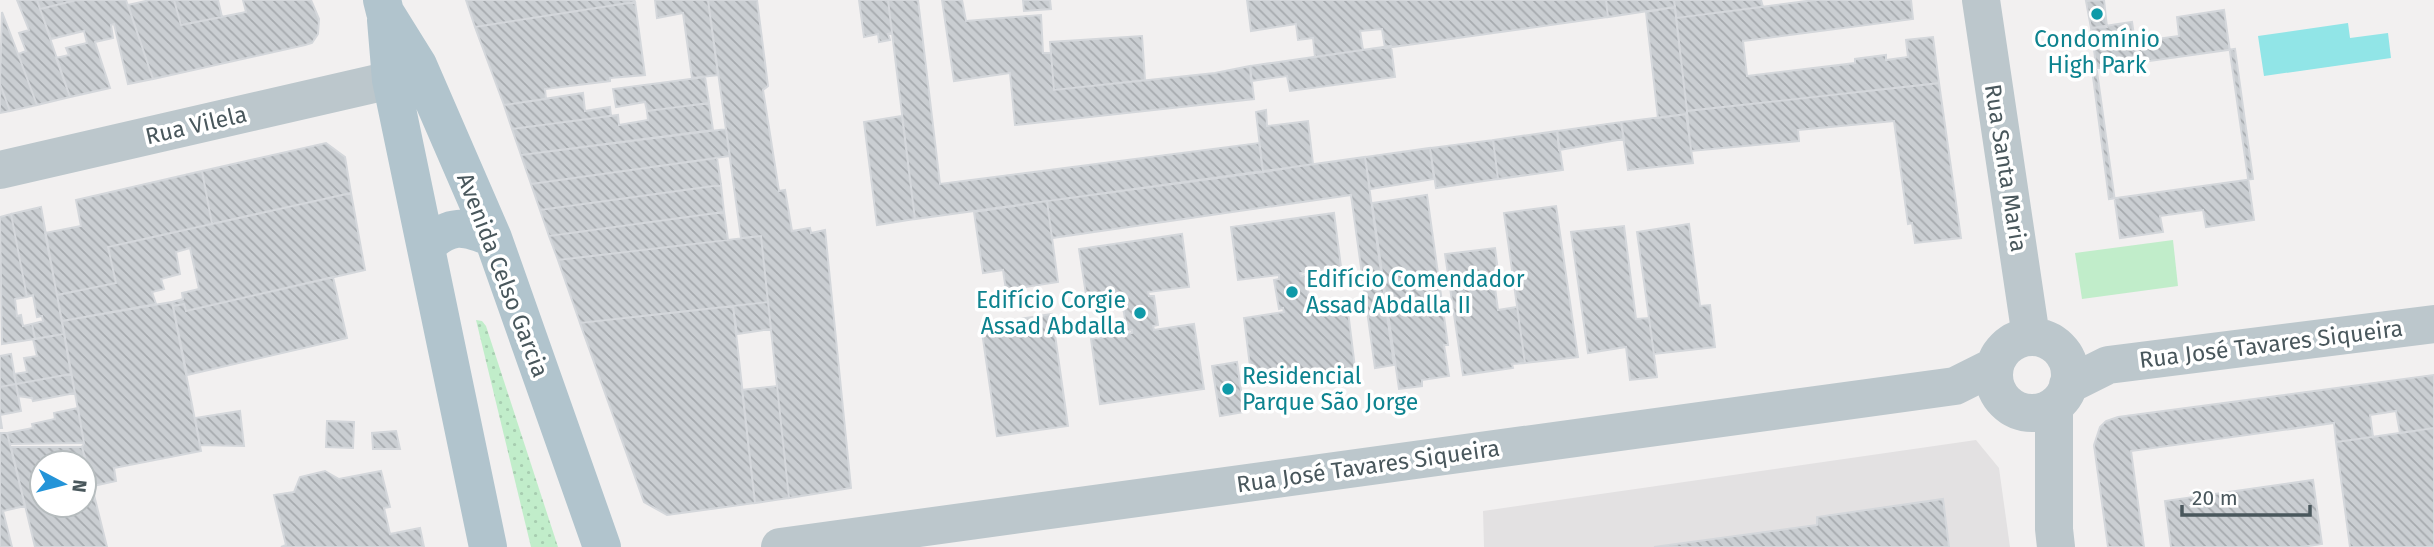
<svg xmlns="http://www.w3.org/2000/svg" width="2434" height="547" font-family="'Fira Sans',sans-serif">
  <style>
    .education { fill: #e3e1e2 }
    .grass { fill: #c1edca }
    .park { fill: url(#park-dots) }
    .water { fill: #91e5e7 }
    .building { fill: url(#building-back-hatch); stroke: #d4d7db; stroke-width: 2; fill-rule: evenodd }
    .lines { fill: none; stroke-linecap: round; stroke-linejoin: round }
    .minor { stroke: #bcc7cc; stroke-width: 38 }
    .major { stroke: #b1c4cd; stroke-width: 38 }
    .culture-dot { fill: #0f9aa8; stroke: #fff; stroke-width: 2.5 }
    .labels { text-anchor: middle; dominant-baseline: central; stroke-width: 7; stroke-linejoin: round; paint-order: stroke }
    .culture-label { font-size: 23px; fill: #0d838f; stroke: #fff; text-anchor: start }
    .street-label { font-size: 23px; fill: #49575c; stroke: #fff }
  </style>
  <defs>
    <pattern id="park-dots" width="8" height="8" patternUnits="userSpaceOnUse" patternTransform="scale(1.75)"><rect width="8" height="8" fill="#c1edca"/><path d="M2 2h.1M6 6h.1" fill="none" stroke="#a7cdb0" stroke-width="1.8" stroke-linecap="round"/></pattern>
    <pattern id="building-back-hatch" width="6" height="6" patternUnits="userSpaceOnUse" patternTransform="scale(1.75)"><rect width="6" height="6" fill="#caced2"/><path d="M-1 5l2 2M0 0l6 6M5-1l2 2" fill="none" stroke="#a6aaae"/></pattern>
  </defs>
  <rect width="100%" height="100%" fill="#f2f0f0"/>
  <path class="education" d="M1976 440 1999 468 2010 547H1484L1483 511Z"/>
  <path class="grass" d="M2173 240 2178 286 2082 299 2075 253Z"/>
  <path class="park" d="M476 320 482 321 486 326 558 547H531Z"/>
  <path class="water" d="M2348 23 2350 38 2388 33 2391 58 2264 76 2258 36Z"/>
  <path class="building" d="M17 0H37L70 97 37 105 18 54 26 51 19 33 29 30Z
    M37 0H77L40 9Z
    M77 0H126L153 79 128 84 114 24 111 25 113 38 95 42 110 88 70 97 56 58 69 55 66 48 87 43 84 31 51 39 40 9Z
    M150 0H174L181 25 246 12 243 0H311L319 19 318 34 312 43 305 45 153 79 128 5Z
    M174 0H218L222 17 181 25Z
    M466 0H634L635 2 475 27Z
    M655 0H708L718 75 692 78 683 13 657 18Z
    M708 0H757L768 86 763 90 779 191 785 190 792 231 810 228 811 233 825 230 851 488 789 498 761 236 741 238Z
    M859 0H888L892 33 888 34 890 40 879 42 878 34 864 37Z
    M888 0H918L940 184 1259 143 1263 172 915 219Z
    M942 0H962L966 21 1041 15 1043 53H1051L1054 90 1215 73 1250 66 1254 99 1015 125 1010 73 954 81Z
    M1023 0H1050L1051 9 1024 11Z
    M1247 0H1606L1608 17 1385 48 1382 29 1360 31 1363 50 1315 57 1313 38 1298 40 1296 24 1251 31Z
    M1606 0H1674L1675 7 1608 17Z
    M1674 0H1761L1763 7 1676 18Z
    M1814 0H1911L1913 19 1743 41 1747 76 1855 63V59L1886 55V60L1908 57 1906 40 1933 37 1939 83 1687 111 1676 18Z
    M2104 0 2107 27 2091 28 2086 1Z
    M635 2 645 75 610 78V81L545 89 546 99 504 105 475 27Z
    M1675 7 1687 111 1686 114 1658 118 1646 12Z
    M2224 10 2254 220 2206 227 2203 210 2160 216 2163 232 2120 238 2091 28 2132 22 2135 42 2179 36 2177 17Z
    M2 12 18 54 37 105 10 111 0 84Z
    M1142 36 1145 80 1054 90 1050 42Z
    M1391 46 1395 77 1290 91 1287 76 1251 81 1250 66Z
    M2235 49 2253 179 2109 199 2092 69Z
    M705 77 709 103 647 111 645 102 616 107 613 89Z
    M1939 83 1961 238 1915 243 1912 223 1908 224 1894 121 1798 130 1799 141 1691 151 1687 111Z
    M0 84 10 111 0 113Z
    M583 93 585 111 610 107 611 116 512 129 504 105Z
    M709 103 713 130 521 155 512 129 618 115 619 125 648 120 647 111Z
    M1266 110 1267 126 1308 121 1313 164 1263 172 1256 112Z
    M1686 114 1693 163 1628 170 1621 122Z
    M902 116 915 219 877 225 864 122Z
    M1621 122 1624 139 1559 150 1557 131Z
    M726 129 730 156 531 184 521 155Z
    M1557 131 1563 170 1498 179 1493 140Z
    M1493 140 1498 179 1436 188 1430 148Z
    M326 143 345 157 351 193 212 224 202 171Z
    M1430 148 1434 179 1370 189 1365 157Z
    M1365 157 1394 365 1375 368 1351 195 1052 238 1047 201Z
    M717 158 721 185 540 210 531 184Z
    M202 171 212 224 108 247 116 283 57 295 45 233 81 226 76 200Z
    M721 185 724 212 549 236 540 210Z
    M351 193 365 270 186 311 184 304 173 306 172 302 183 299 182 293 199 289 190 248 176 252 180 274 161 279 164 289 152 292 156 304 62 321 57 295 116 283 108 247Z
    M1427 195 1448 345H1444L1449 376 1422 380V386L1399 389 1372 203Z
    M1047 201 1058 282 1006 290 1003 270 983 273 974 212Z
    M1556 206 1578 357 1525 363 1504 213Z
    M41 207 64 334 35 339 32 324 43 321 42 316 37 317 33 295 27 297 11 214Z
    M724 212 728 240 558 260 549 236Z
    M1334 213 1341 267 1300 273 1301 276 1306 275 1310 304 1306 305V308L1347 303 1355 368 1252 382 1244 318 1284 312 1283 308 1279 309 1274 280 1279 279V275L1238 280 1231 227Z
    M11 214 27 297 15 299 17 316 21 315 23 326 32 324 35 339 2 344 0 217Z
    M1689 224 1700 306 1710 305 1715 347 1654 354 1637 232Z
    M1624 226 1636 319 1649 318 1657 377 1630 380 1626 347 1588 353 1571 232Z
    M1182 234 1189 287 1148 292 1149 296H1154L1158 325 1153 326 1154 330 1194 324 1204 389 1100 404 1091 339 1132 333V330L1127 331 1122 301 1128 300 1127 296 1087 301 1079 249Z
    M761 236 768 302 580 323 558 260Z
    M1495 248 1500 287 1495 288 1498 310 1517 307 1525 363 1512 364 1513 368 1463 375 1445 254Z
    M333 277 347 338 187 375 173 306 184 304 186 311Z
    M172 302 201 451 114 468 116 481 93 486 82 447 84 443 62 321Z
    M768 302 771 329 737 334 733 306Z
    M733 306 755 503 667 515 644 502 580 323Z
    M1052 314 1068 426 997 436 981 325Z
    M64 334 71 374 16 384 14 374 27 372 24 358 37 356 33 339Z
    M11 354 16 384 0 387V356Z
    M1237 362 1244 412 1220 416 1212 366Z
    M71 374 75 393 33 401 32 398 18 396 16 384Z
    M2434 375V428L2400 433 2396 411 2370 415 2373 437 2336 442 2334 423 2131 451 2144 547H2108L2094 445 2100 427 2106 421 2118 417Z
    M16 384 21 411 0 415 2 428H0V387Z
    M777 386 789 498 755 503 742 390Z
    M78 408 84 443 10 444 7 433 33 428 32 424 55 419 54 413Z
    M240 411 244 446 200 445 195 418Z
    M327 421 354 422 353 448 326 447Z
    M2434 428V547H2350L2336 442Z
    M396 431 400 449H373L372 433Z
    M0 433H7L25 506 3 511 12 547H0Z
    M11 447H82L107 547H35ZM42 463H84V505H42Z
    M325 471 339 479 381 471 390 507 384 508 390 534 420 528 424 547H281L286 545 274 495 294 492 300 477Z
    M2313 480 2322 544 2301 547H2171L2165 501Z
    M1943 499 1949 547H1654L1817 525V517Z"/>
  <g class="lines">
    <path class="minor" d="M1981 0 2031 337
      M0 170 391 80
      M1994 375a38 38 0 1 1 76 0a38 38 0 1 1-76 0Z
      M2068 385 2108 365 2434 324
      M2054 406V529L2056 547
      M780 547 1955 386 1995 366"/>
    <path class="major" d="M382 0 385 12 418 65 493 238 602 547
      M386 20 391 80 488 547
      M426 246C451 223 463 226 493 238"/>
  </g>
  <g class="culture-dot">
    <circle cx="2097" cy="14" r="7"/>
    <circle cx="1292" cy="292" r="7"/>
    <circle cx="1140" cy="313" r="7"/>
    <circle cx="1228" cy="389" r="7"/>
  </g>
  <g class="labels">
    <g class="culture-label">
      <text x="2097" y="39" text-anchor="middle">Condomínio<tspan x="2097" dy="26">High Park</tspan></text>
      <text x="1306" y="279">Edifício Comendador<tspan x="1306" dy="26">Assad Abdalla II</tspan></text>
      <text x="1126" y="300" text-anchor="end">Edifício Corgie<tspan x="1126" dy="26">Assad Abdalla</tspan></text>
      <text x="1242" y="376">Residencial<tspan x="1242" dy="26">Parque São Jorge</tspan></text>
    </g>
    <g class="street-label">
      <text transform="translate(196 125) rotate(-13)">Rua Vilela</text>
      <text transform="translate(2006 168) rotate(81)">Rua Santa Maria</text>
      <text transform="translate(503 275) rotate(69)">Avenida Celso Garcia</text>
      <text transform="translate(2271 344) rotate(-7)">Rua José Tavares Siqueira</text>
      <text transform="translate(1368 466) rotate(-8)">Rua José Tavares Siqueira</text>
    </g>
  </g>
  <g transform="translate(63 484) rotate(97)"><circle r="33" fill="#ffffff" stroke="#b6bcbe" stroke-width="2"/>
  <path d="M0-5L12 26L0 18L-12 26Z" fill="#2494d8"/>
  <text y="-10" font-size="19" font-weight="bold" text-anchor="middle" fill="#49575c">N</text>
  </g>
  <path d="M2182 505v10h128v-10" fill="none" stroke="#49575c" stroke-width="3.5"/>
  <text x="2192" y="505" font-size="21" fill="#49575c" stroke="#ffffff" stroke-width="5" paint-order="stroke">20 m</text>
</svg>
